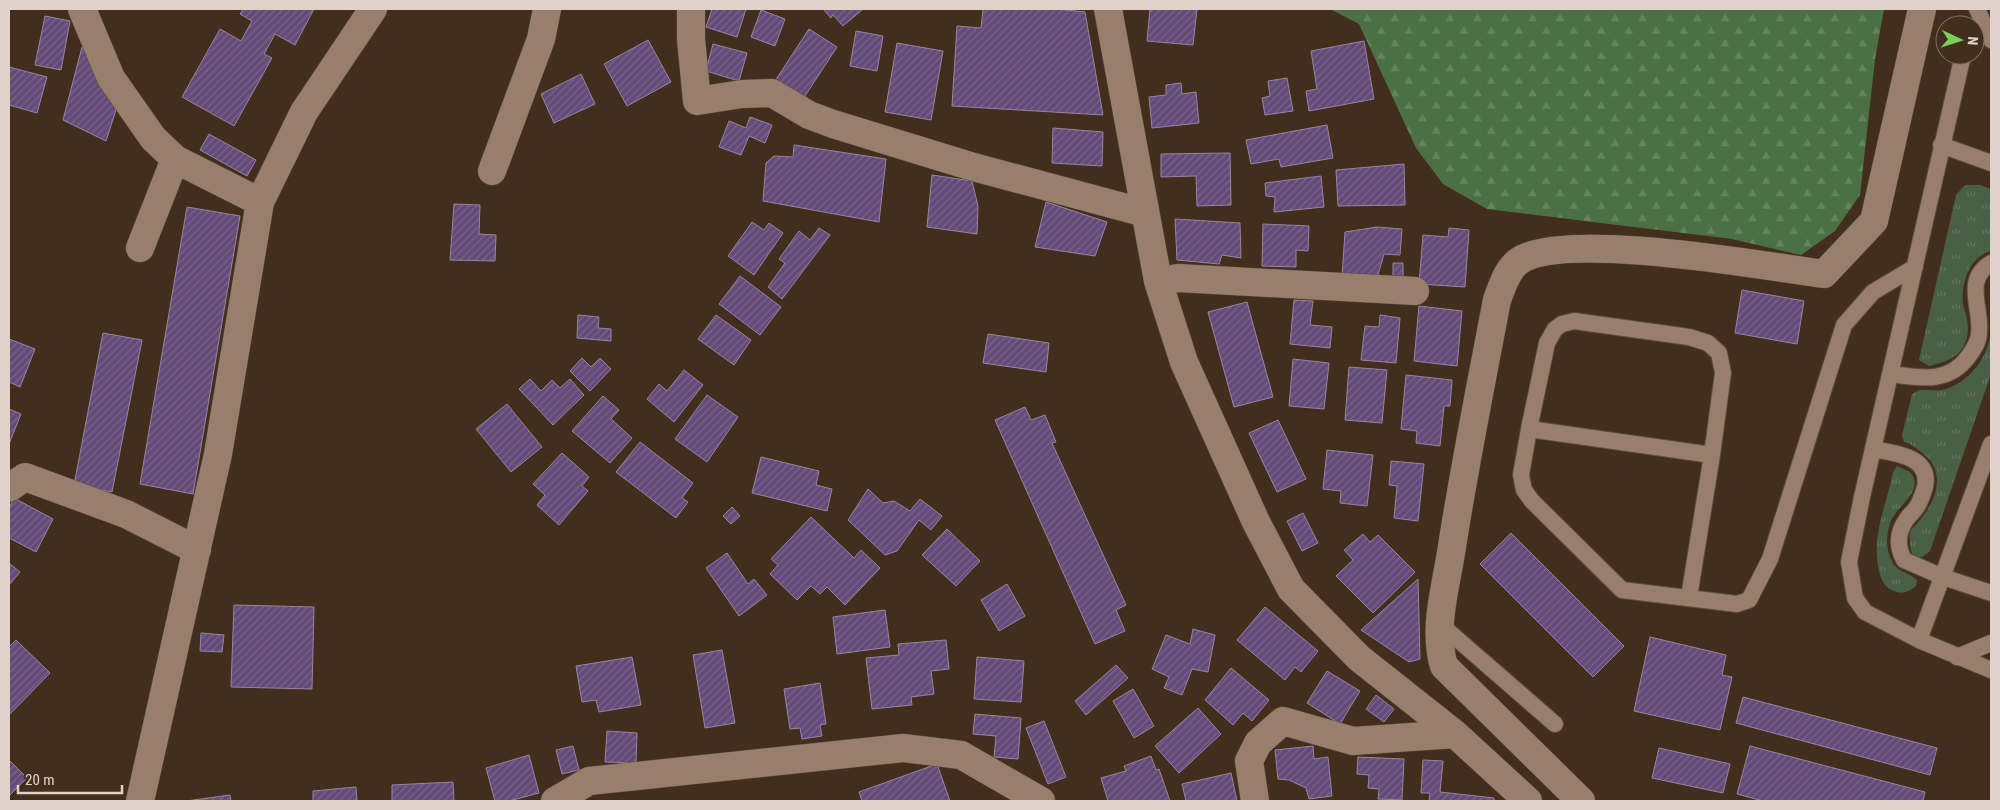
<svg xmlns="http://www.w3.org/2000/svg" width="2000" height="810" font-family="'Roboto Condensed',sans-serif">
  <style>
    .grass { fill: url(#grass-tufts) }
    .forest { fill: url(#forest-firs) }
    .building { fill: url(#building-hatch); stroke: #9587a1 }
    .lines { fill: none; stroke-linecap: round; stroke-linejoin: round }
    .service-casing { stroke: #5c4b3c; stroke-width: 18 }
    .minor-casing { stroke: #5c4b3c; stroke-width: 29 }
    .service { stroke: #987f6d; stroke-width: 16 }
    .minor { stroke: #987f6d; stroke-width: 28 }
  </style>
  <defs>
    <pattern id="grass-tufts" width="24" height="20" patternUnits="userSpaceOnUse" patternTransform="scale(1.25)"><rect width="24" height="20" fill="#496046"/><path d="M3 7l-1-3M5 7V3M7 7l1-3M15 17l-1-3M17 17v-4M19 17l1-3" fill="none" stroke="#63765f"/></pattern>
    <pattern id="forest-firs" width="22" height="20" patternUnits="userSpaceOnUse" patternTransform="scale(1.25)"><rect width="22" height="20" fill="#4b7045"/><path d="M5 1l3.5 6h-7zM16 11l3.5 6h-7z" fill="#65845e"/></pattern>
    <pattern id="building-hatch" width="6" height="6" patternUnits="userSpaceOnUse" patternTransform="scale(1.25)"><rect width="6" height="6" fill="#644a78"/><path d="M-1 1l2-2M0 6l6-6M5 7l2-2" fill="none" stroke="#7a638a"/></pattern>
  </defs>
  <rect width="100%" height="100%" fill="#432e1e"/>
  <path class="grass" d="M1965 185H1980L1991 189V251C1969 257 1961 283 1963 304 1964 309 1966 314 1967 319 1972 349 1955 361 1929 366L1919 360 1956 195Z
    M1991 330V374L1930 551C1910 569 1909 545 1910 531 1932 510 1952 474 1921 452 1915 447 1911 444 1904 442L1902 435 1912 394C1922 386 1929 392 1942 390 1969 384 1989 357 1991 330Z
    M1897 466 1910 472C1924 488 1903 502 1895 514 1885 528 1884 552 1895 566 1899 571 1911 574 1917 580L1916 586C1908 592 1902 595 1892 590 1877 585 1876 554 1877 541 1879 520 1889 493 1893 472Z"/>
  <path class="forest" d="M1330 9H1884L1875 59 1860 195 1835 231 1801 255 1732 239 1487 209 1443 184 1416 148 1359 24Z"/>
  <path class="building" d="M243 9H314L295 45 275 34 264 54 272 58 234 126 182 97 220 29 241 41 252 21 240 14Z
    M712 9H746L737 37 706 27Z
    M823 9H863L843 26 833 15 831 18Z
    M983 9H1058L1085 12 1103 115 952 106 957 26 981 28Z
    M1150 9H1197L1193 45 1147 41Z
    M761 10 785 19 775 46 751 37Z
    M45 16 70 21 61 70 35 65Z
    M809 29 837 47 803 99 775 81Z
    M856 31 883 36 877 71 850 66Z
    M648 40 671 82 627 106 604 64Z
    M1364 41 1374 99 1309 111 1306 91 1317 89 1311 51Z
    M897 43 943 51 931 120 885 112Z
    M713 44 747 53 739 81 706 71Z
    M82 47 117 107 106 141 63 120Z
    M9 67 47 77 37 113 9 105Z
    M581 74 595 104 554 123 541 94Z
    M1287 78 1293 111 1265 115 1262 98 1270 96 1268 81Z
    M1181 83 1182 94 1196 92 1199 123 1152 128 1149 97 1166 95V85Z
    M750 117 772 125 765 143 749 136 741 155 719 147 729 121 746 128Z
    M1327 125 1333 158 1281 167 1279 159 1251 164 1246 140Z
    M1053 128 1103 132 1102 166 1052 163Z
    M209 134 256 160 247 176 200 150Z
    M794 145 886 159 879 222 763 201 766 163 774 156 793 157Z
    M1230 153 1231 205 1197 206 1196 176 1161 177V154Z
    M1404 164 1405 205 1338 206 1336 170Z
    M932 175 972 181 978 206 977 234 927 227Z
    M1321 176 1324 207 1274 212 1275 197 1266 196 1265 183Z
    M1046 202 1107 222 1095 256 1035 247Z
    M454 204 480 205 479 234 496 235 495 261 450 260Z
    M187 207 240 216 193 494 140 484Z
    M1175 219 1240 223 1241 258 1222 255 1219 264 1177 260Z
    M752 222 764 230 769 223 783 233 754 275 728 256Z
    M1263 224 1309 226 1308 251 1296 250V267L1262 266Z
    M1377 227 1402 229 1400 255 1384 254 1377 278 1342 277 1345 232Z
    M819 228 830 235 782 299 768 287 785 263 779 259 799 231 810 240Z
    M1449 228 1469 230 1465 287 1419 284 1423 235 1448 237Z
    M1393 263H1403V282H1393Z
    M740 276 781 307 760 335 719 304Z
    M1742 290 1804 301 1797 344 1735 333Z
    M1294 300 1313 301 1310 325 1332 327 1330 348 1290 344Z
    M1247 302 1273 397 1234 407 1208 312Z
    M1419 306 1462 311 1457 366 1414 361Z
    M578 315 599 317 598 328 611 329V341L577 338Z
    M716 315 751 340 734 365 698 339Z
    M1380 315 1400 318 1396 363 1361 360 1365 326 1379 327Z
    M103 333 142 340 112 492 74 485Z
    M988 334 1049 343 1046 372 983 363Z
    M9 339 35 349 20 387 9 382Z
    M582 358 591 367 600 358 611 369 590 391 570 371Z
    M1293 359 1329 363 1324 409 1289 406Z
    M1349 367 1387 370 1382 423 1345 420Z
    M684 370 703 385 674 422 647 399 659 384 667 391Z
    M1406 375 1452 380 1450 406H1444L1440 446 1416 443 1417 431 1401 429Z
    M530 379 541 391 552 380 560 388 570 379 584 395 553 425 519 389Z
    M707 395 738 417 707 462 675 439Z
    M603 396 619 410 611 419 632 438 610 463 572 431Z
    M507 404 542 447 511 472 476 429Z
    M1025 407 1031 420 1045 415 1056 442 1052 443 1126 605 1116 610 1125 631 1095 644 995 420Z
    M9 409 21 414 9 444Z
    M1278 420 1306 479 1277 492 1249 433Z
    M640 442 693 483 682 498 688 502 676 518 616 472Z
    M1327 450 1373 455 1367 506 1340 503 1341 491 1323 489Z
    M562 453 589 477 582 486 588 491 559 525 537 505 545 495 533 484Z
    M761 457 819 471 816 485 832 489 827 511 752 493Z
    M1391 461 1424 464 1418 521 1394 518 1397 486 1389 485Z
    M868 489 883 503 894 501 910 511 920 499 942 516 931 530 919 520 897 551 885 555 848 520Z
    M14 498 53 519 36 552 9 538V508Z
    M732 507 740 516 731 524 723 516Z
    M1303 513 1318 543 1302 551 1287 521Z
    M811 517 854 558 861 550 880 568 845 605 827 587 820 594 811 586 797 600 770 574 778 565 771 559Z
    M947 529 980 561 956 586 922 555Z
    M1511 533 1624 646 1593 677 1480 564Z
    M1363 534 1370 542 1378 535 1415 572 1373 613 1336 576 1353 560 1344 550Z
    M727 553 748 584 754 579 767 595 739 616 706 568Z
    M9 563 20 572 9 585Z
    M1418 579 1420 659 1409 662 1361 630Z
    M1007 584 1025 616 999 631 981 600Z
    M234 605 314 607 312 689 231 687Z
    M1265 607 1318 651 1301 672 1295 667 1285 680 1237 640Z
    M885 610 890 647 837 654 833 617Z
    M1193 629 1215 635 1208 672 1192 669 1182 695 1164 688 1169 677 1152 669 1166 635 1190 644Z
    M201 633 224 635 222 652 200 651Z
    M1650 637 1726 655 1722 675 1732 677 1720 730 1634 711Z
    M16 640 50 673 9 715V647Z
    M946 640 949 669 931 671 934 694 911 697 912 705 872 709 866 658 899 655 898 644Z
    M722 650 735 723 705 728 693 655Z
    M632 657 641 705 599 712 596 700 582 702 576 666Z
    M977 657 1024 661 1021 702 974 699Z
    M1116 665 1128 678 1086 715 1075 701Z
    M1231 668 1269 700 1252 721 1243 713 1233 725 1205 700Z
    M1327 671 1360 691 1340 724 1307 703Z
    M820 683 826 724 820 725 822 736 802 739 800 728 790 729 784 689Z
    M1133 689 1154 726 1134 738 1113 701Z
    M1376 695 1394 709 1384 722 1366 709Z
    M1743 697 1937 748 1930 775 1736 723Z
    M1198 708 1221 734 1179 773 1155 746Z
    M975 714 1021 718 1018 759 994 757 996 736 973 734Z
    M1044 721 1066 777 1048 784 1026 728Z
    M607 731 637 733 636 763 605 762Z
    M573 746 579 770 562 774 556 750Z
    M1313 746 1314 759 1328 757 1332 796 1309 799 1306 788 1289 780 1278 779 1275 750Z
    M1750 746 1925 792 1923 801H1763L1737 794Z
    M1659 748 1730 764 1723 793 1652 778Z
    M529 755 539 793 509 801H495L486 768Z
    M1151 756 1156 770 1159 769 1170 801H1108L1101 778 1126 771 1124 766Z
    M1358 757 1404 759 1402 800 1378 799 1379 789 1368 788 1369 775 1357 774Z
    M9 760 27 778 9 796Z
    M1423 760 1443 761 1440 792 1494 798V801H1429L1430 793H1421Z
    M937 764 950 801H862L859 792Z
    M1231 773 1237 801H1186L1182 784Z
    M453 782 454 801H392V785Z
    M356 787 357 801H313V791Z
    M230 795 231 801H186Z"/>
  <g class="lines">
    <defs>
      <path id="service" d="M1977 9 1991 40
        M1963 55 1862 497 1849 562 1855 598 1865 612 1919 640 1991 670
        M1941 145 1991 163
        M1891 374C1920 378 1948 384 1968 357 1973 350 1979 342 1979 333 1982 308 1963 280 1991 263
        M1529 429 1712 455
        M1873 449C1895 453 1931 456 1925 487 1923 493 1921 500 1918 505 1915 511 1909 515 1906 520 1897 533 1897 547 1904 560L1943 577 1991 593
        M1689 597 1712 455 1723 373 1719 353 1708 343 1689 337 1574 321 1562 324 1555 329 1547 343 1529 429 1521 475 1524 490 1532 501 1622 590 1737 604 1749 600 1770 559 1844 325 1873 292 1915 267
        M1440 624 1555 724
        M1919 640 1991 444
        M1957 657 1991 643"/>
      <path id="minor" d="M82 9 111 78 153 138 175 159 260 202
        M691 9V39L697 101 742 94 772 93 809 115 833 124 970 166 1145 213
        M1108 9 1158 281 1184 362 1256 522 1291 589 1359 658 1455 734 1528 801
        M492 171 541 39 547 9
        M140 248 175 159
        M1158 281 1178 278 1415 291
        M9 488 25 477 126 514 197 550
        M140 801 218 454 260 202 304 112 373 9
        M555 801 589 781 903 748 961 755 1041 801
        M1255 801 1249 761 1258 743 1283 721 1353 741 1455 734
        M1581 801 1444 666C1433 630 1445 590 1451 553 1464 468 1481 384 1497 300 1502 287 1507 269 1519 261 1563 230 1765 266 1824 274L1874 221 1922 9"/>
    </defs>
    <use href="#service" class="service-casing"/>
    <use href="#minor" class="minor-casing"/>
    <use href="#service" class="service"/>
    <use href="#minor" class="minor"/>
  </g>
  <rect width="2000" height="810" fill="none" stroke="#e0d2c8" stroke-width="20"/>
  <g transform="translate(1960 40) rotate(94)"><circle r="24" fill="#432e1e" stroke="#827062"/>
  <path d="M0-4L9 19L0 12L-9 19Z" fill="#76d25a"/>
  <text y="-8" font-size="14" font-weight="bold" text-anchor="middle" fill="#e0d2c8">N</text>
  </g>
  <path d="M18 785v8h104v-8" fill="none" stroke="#e0d2c8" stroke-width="2.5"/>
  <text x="25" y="785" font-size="15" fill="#e0d2c8" stroke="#432e1e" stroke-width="4" paint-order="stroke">20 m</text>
</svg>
